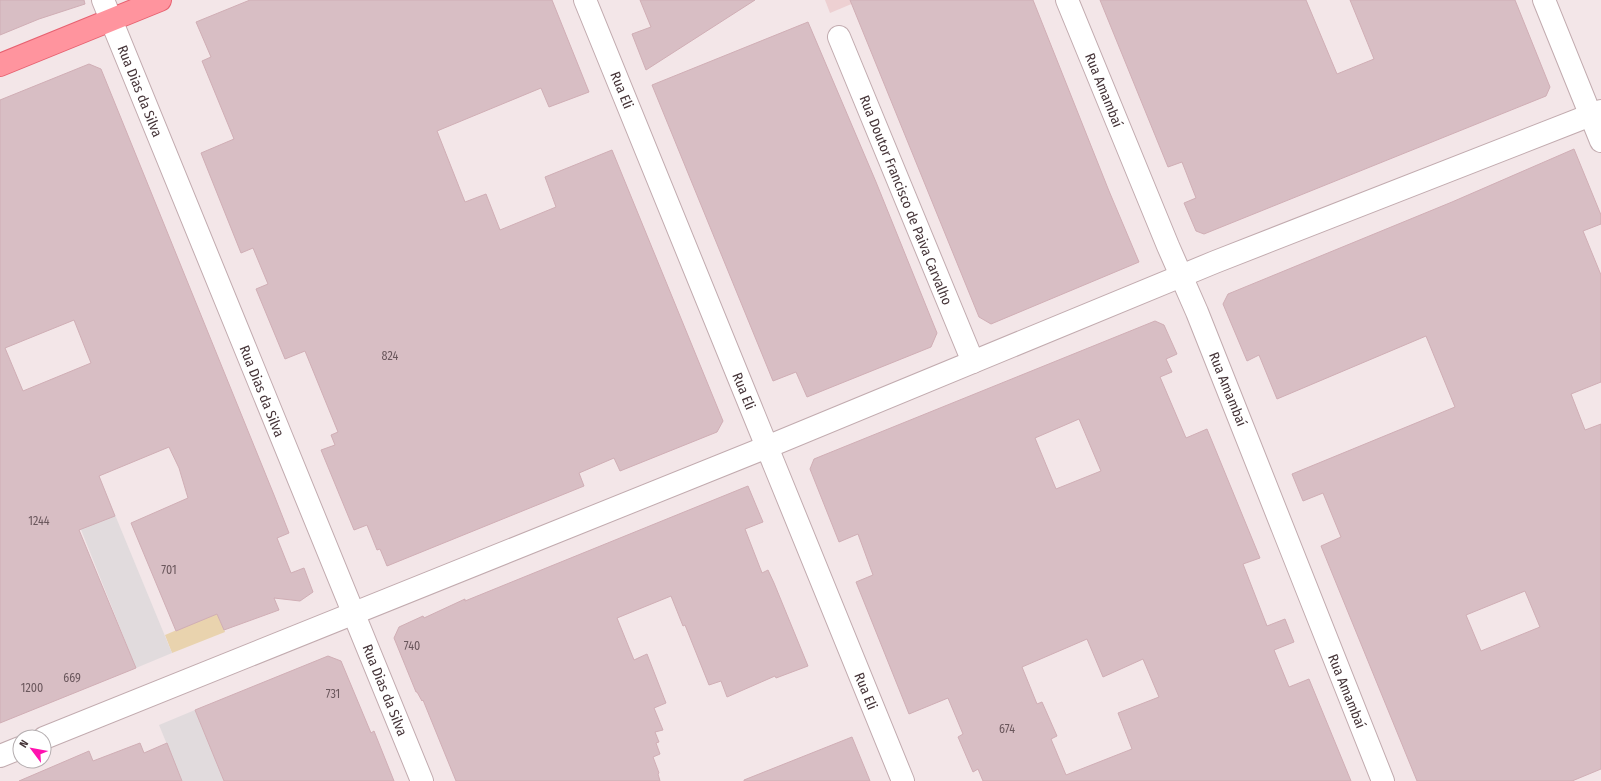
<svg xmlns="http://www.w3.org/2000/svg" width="1601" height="781" viewBox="0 0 1601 781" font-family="'Fira Sans Condensed',sans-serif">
	<rect width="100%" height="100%" fill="#f3e6e8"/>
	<polygon fill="#edd0d2" points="825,0 861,0 830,13"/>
	<polygon fill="#e9d3ae" points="217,613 225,632 172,653 165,635"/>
	<g fill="#e1dbdd">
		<polygon points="99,476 172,653 136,668 80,527"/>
		<polygon points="195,710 224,781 182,781 159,725"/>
	</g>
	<g fill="#d8bec4" stroke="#d0aeb5" fill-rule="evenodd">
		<polygon points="0,0 84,0 85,4 39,19 0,35"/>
		<polygon points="250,0 552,0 589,92 549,107 541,88 437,131 465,202 486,194 500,230 556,207 545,177 612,150 723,421 717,432 620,471 614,458 579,473 584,486 387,566 380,549 377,550 367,525 354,530 321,450 335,445 331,435 338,432 305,351 285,359 256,289 268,284 253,248 241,253 201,153 234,139 202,61 211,57 196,22"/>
		<polygon points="640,0 755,0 646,70 632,34 651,27"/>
		<polygon points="850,0 1033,0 1109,191 1139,262 991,324 979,317"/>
		<polygon points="1100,0 1306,0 1337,74 1374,59 1350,0 1515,0 1550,87 1546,96 1204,234 1196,231 1184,203 1196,198 1182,162 1168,167"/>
		<polygon points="808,22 876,182 937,333 931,347 807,397 796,372 773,381 652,85"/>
		<path d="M89,64l12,5 173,426 15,38 -12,5 14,35 13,-5 9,24 -13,9 -26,-3 5,12 -55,20 -7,-16 -41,17 -45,-108 57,-25 -9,-30 -10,-21 -70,29 16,40 -36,14 57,138 -136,55v-623zM74,320l17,43 -68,28 -18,-43z"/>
		<path d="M1574,149l27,66v9l-18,7 18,44v107l-30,12 14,36 16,-6v345l-29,12h-155l-96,-235 20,-9 -18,-44 -20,8 -11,-27 163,-67 -29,-71 -149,63 -18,-44 -12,6 -24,-57 5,-10 224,-92zM1525,591l15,36 -59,24 -15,-36z"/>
		<path d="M1155,321l9,4 13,29 -11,5 6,13 -12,5 26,61 21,-9 53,129 -17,6 24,62 18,-7 9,23 -20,8 15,37 20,-8 42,102h-368l-5,-12 -5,3 -15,-35 5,-3 -15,-36 -39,16 -53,-132 17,-7 -15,-41 -19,8 -29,-73 4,-10zM1079,419l22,52 -45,18 -21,-51zM1087,639l16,38 40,-18 16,38 -41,16 14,36 -66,26 -15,-36 6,-3 -15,-34 -5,2 -15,-37z"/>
		<polygon points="748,486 763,522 745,529 762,573 768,570 774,583 808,666 776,678 775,676 727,697 721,681 709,685 685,625 683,626 671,596 617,618 634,660 647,654 666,703 654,708 663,730 655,732 659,742 656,743 660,754 653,757 659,773 658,774 660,781 456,781 423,700 422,701 417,692 416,692 394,638 399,627 423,616 424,618 465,599 465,601"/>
		<polygon points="328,656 341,661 371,733 374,731 394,781 224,781 195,710"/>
		<polygon points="852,737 870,781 744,781 744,780"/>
		<polygon points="140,743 144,753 167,743 182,781 19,781 89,751 93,761"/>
	</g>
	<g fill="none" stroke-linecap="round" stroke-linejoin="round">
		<g stroke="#c2abaf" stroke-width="24">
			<g id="minor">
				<polyline points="103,0 422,781"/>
				<polyline points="585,0 903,781"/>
				<polyline points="1067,0 1168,246 1197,312 1383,781"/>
				<polyline points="1544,0 1601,141"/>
				<polyline points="839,37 973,362"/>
				<polyline points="44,738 767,447 1215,262 1601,111"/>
				<polyline points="0,756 20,748"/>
			</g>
		</g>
		<g stroke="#e76170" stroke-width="24">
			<polyline id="major" points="0,65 160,0"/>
		</g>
		<use href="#minor" stroke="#fff" stroke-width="22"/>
		<use href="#major" stroke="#ff949e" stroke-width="22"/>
	</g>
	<g text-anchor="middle" stroke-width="3" stroke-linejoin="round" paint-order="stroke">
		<g font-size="12" fill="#6a575c">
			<text x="390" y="360">824</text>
			<text x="39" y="525">1244</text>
			<text x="169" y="574">701</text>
			<text x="412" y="650">740</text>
			<text x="72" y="682">669</text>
			<text x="32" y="692">1200</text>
			<text x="333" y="698">731</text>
			<text x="1007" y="733">674</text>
		</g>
		<g font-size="14" fill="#463539" stroke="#fff">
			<text transform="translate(622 90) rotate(68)" y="5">Rua Eli</text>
			<text transform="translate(1104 90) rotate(68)" y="5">Rua Amambaí</text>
			<text transform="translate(140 91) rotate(68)" y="5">Rua Dias da Silva</text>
			<text transform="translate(906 200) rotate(68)" y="5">Rua Doutor Francisco de Paiva Carvalho</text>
			<text transform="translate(1228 389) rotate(68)" y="5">Rua Amambaí</text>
			<text transform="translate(262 391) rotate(68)" y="5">Rua Dias da Silva</text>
			<text transform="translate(744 391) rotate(68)" y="5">Rua Eli</text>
			<text transform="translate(385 690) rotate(68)" y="5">Rua Dias da Silva</text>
			<text transform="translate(866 691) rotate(68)" y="5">Rua Eli</text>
			<text transform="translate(1347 691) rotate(68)" y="5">Rua Amambaí</text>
		</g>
	</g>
	<g transform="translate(32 749) rotate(302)"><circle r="19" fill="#ffffff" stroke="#b5aeb0"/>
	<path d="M0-3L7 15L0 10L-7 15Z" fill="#ff12af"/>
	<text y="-6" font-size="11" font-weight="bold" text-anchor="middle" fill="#463539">N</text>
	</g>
</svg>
